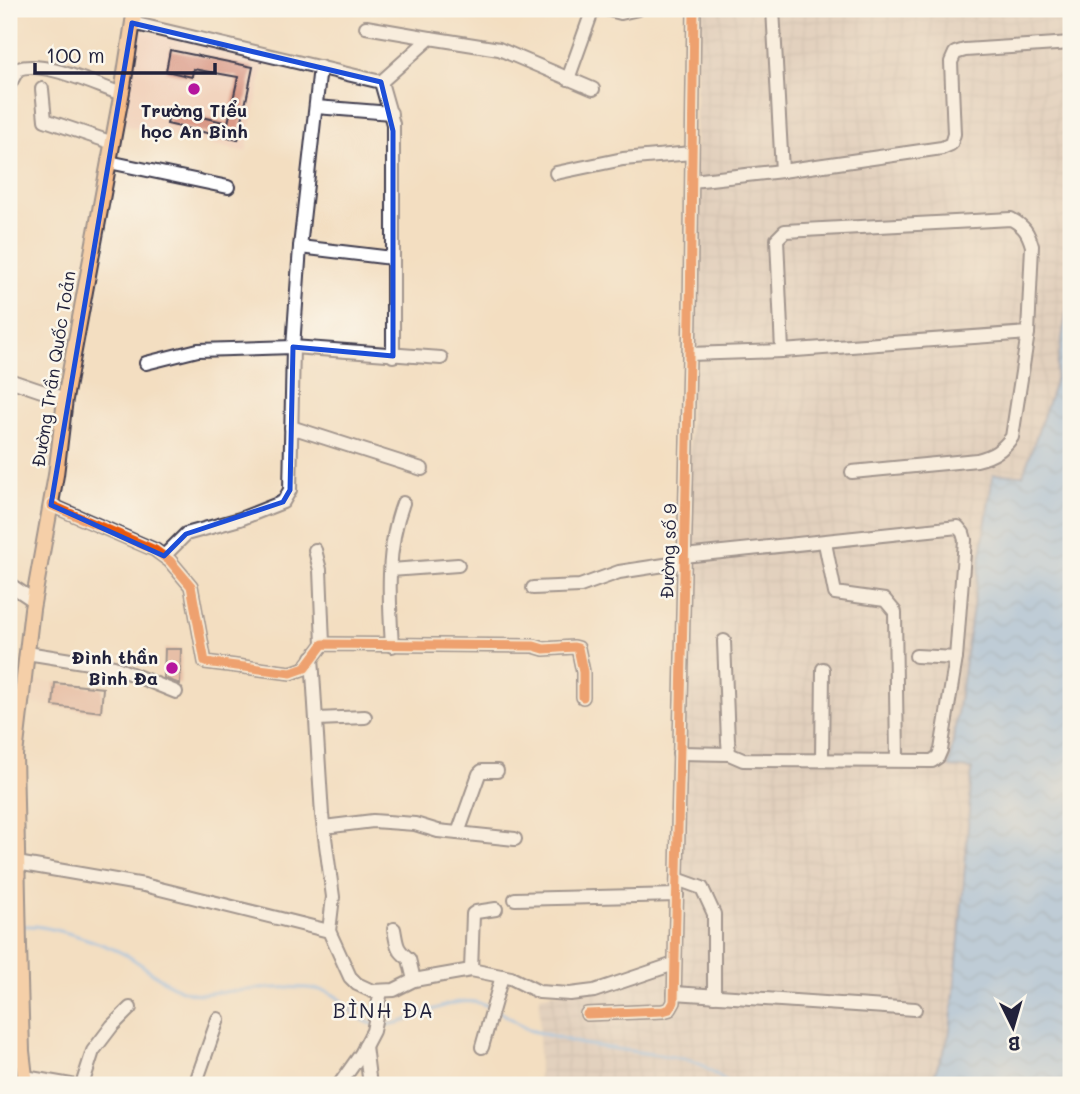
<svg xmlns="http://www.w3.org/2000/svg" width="1080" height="1094" viewBox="0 0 1080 1094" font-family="Mali,sans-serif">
	<defs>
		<pattern id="industrial-grid" width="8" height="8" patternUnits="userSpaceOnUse" patternTransform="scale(1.75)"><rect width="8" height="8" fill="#cfc0ba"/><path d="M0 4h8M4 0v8" fill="none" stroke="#b1a5a1"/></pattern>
		<pattern id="water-waves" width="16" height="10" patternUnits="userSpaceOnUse" patternTransform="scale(1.75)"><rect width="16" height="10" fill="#80b6ef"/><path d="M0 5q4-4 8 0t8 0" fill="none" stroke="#6894c3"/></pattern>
	</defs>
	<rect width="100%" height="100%" fill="#fbf7ec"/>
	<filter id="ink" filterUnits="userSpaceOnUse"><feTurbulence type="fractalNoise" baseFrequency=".0143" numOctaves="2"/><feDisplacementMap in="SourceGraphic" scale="14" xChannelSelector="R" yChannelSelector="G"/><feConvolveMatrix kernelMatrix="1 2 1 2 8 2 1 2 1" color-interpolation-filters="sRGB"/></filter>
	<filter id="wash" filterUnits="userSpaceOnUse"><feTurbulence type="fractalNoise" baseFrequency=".00686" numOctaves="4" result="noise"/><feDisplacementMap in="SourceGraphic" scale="28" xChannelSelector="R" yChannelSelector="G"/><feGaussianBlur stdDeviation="1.57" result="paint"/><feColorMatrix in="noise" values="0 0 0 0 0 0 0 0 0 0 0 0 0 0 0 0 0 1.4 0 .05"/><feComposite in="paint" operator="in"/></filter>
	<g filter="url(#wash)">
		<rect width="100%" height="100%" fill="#f3dec1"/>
		<g fill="#f2d4be">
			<polygon points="138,29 265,58 246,152 123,125"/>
			<polygon points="31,680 103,688 101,712 28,704"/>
		</g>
		<polygon fill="url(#industrial-grid)" points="698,9 1071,9 1071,286 1054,385 1023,475 993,475 949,767 972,768 963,902 949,1033 941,1060 934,1071 932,1085 539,1085 540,996 678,967"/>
		<path fill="url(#water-waves)" stroke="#516c95" stroke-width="2" d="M1071,286v799h-139c2,-19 15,-34 18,-55 10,-87 16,-174 22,-261l-23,-2 44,-293 30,1 31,-90z"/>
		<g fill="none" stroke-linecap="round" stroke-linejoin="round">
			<g stroke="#80b6ef" stroke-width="3.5">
				<path d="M21,926c25,-3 85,18 107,30 22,13 38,31 64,37 8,2 18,0 26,-1 29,-1 86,-10 112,1 19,8 26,33 53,32 36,-1 70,-37 107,-18"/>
				<polyline points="497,1010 529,1030 582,1044 686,1059 700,1064 732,1085"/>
			</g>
		</g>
		<g id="blocks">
			<g fill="#da9a87">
				<polygon points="170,50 253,67 238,140 167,124 170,110 228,123 238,77 193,69 192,77 166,71"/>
				<polygon points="165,649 181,649 180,684 164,678"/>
				<polygon points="55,683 103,688 101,712 53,706"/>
			</g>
		</g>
	</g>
	<g filter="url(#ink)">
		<use href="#blocks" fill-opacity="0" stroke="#413e4f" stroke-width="2"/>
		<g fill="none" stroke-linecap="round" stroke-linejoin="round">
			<g stroke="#413e4f" stroke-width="16">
				<g id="minor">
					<polyline points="606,9 621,13 638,9"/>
					<polyline points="773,9 782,171"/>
					<polyline points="132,23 381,82 393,124 393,356"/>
					<polyline points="366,27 430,38"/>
					<polyline points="568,79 593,9"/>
					<polyline points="381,82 430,38 499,49 593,89"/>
					<path d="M9,85l9,-16c26,-9 77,16 104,25"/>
					<polyline points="42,89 45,120 113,143"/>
					<polyline points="316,107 391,113"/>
					<polyline points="109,162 228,187"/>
					<polyline points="556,173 623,159 692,153"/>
					<polyline points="692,181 782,171 942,148 951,144 954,134 951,62 955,53 965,50 1071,43"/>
					<polyline points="300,247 392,258"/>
					<path d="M689,354l93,-3 246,-18 4,-87c-4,-14 -8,-20 -21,-27l-226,12 -8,8 5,112"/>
					<polyline points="146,363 198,350 293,347 441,358"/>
					<polyline points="9,380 65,399"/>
					<polyline points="291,427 422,469"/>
					<path d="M852,472l125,-12c17,-4 25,-10 35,-23l16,-104"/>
					<polyline points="51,505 155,550 170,561 191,586 205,662 291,673 305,668 323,644 534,646 544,649 574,647 578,648 583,672 583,697"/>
					<polyline points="825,543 835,593 885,600 895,612 897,760"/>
					<polyline points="315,550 320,570 323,644"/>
					<polyline points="164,556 186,534 240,519 283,502 290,490 293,347 300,247 320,67"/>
					<polyline points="684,556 958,527 963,533 965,540 956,658 941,750 938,757 932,761 743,760 729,754 728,741 724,641"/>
					<polyline points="391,570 458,565"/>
					<polyline points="9,584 33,600"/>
					<polyline points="533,588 580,586 619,572 684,562"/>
					<path d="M392,646c-3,-47 -6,-98 11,-143"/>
					<polyline points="27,653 114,667 176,692"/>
					<polyline points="916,656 956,658"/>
					<polyline points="312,657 322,815 333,897 329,931"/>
					<polyline points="317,719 365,717"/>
					<polyline points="679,753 729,754"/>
					<polyline points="822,760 823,669"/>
					<polyline points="324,827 373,821 415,824 438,831 515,839"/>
					<polyline points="458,833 479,774 482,771 497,771"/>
					<polyline points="17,863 144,885 329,931 350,977 357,984 372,991 394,990 414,980 471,970 511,978 539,992 570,994 594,991 674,964"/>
					<polyline points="677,879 702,888 714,914 714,996"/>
					<polyline points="515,899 677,895"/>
					<path d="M394,929c3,16 2,20 15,30l5,21"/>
					<polyline points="471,970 473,914 476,912 496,909"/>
					<polyline points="674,993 915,1009"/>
					<polyline points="587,1014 663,1011 670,1009 674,1002 690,314 694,9"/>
					<polyline points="365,1046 370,1085"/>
					<polyline points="482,1047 502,976"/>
					<polyline points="25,1077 71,1085"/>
					<polyline points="82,1085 93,1051 112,1026 130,1008"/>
					<polyline points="195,1085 218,1019"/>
					<polyline points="339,1085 361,1054 373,1031 381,991"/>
				</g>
			</g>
			<g stroke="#413e4f" stroke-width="18">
				<polyline id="major" points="26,1085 22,1051 19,946 15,755 32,609 56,475 65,399 123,86 135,9"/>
			</g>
			<use href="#minor" stroke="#fff" stroke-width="12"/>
			<use href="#major" stroke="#f8bd89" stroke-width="14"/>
			<g stroke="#fbf7ec" stroke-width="13">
				<g id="cycleway">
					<polyline points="51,505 155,550 170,561 191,586 205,662 291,673 305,668 323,644 534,646 544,649 574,647 578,648 583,672 583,697"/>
					<polyline points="587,1014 663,1011 670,1009 674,1002 690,314 694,9"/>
				</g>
			</g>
			<use href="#cycleway" stroke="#e8590c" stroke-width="9"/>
		</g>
	</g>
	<path d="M0 0H1080V1094H0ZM132,23l249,59 12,49v225l-100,-9 -3,143 -7,12 -97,32 -22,22 -113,-51z" fill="#f3dec1" fill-opacity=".55" fill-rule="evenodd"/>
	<path fill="none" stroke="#1d4ed8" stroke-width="5" stroke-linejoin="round" d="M132,23l249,59 12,49v225l-100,-9 -3,143 -7,12 -97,32 -22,22 -113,-51z"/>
	<g fill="#b5179e" stroke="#fbf7ec" stroke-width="2.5">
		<circle cx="194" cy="89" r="7"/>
		<circle cx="172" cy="668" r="7"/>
	</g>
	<g text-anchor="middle" stroke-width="5" stroke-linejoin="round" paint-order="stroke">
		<g font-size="18" font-weight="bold" fill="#22223b" stroke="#fbf7ec">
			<text x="194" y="117">Trường Tiểu<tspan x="194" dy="21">học An Bình</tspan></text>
			<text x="158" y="664" text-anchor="end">Đình thần<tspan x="158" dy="21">Bình Đa</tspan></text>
		</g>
		<g font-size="18" fill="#22223b" stroke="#fbf7ec">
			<text transform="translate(54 369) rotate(-81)" y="6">Đường Trần Quốc Toản</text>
			<text transform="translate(669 551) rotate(-88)" y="6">Đường số 9</text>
		</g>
		<g font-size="21" letter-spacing="2" fill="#22223b" stroke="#fbf7ec">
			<text x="384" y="1018">BÌNH ĐA</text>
		</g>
	</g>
	<rect width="1080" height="1094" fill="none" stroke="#fbf7ec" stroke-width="35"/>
	<g transform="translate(1013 1027) rotate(175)" stroke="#fbf7ec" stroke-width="5" paint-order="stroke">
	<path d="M0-5L12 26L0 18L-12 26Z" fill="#22223b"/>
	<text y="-10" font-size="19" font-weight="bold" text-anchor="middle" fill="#22223b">B</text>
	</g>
	<path d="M35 63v10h180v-10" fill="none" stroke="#22223b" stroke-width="3.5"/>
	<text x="46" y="63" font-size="21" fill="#22223b" stroke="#fbf7ec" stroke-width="5" paint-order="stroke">100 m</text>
</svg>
